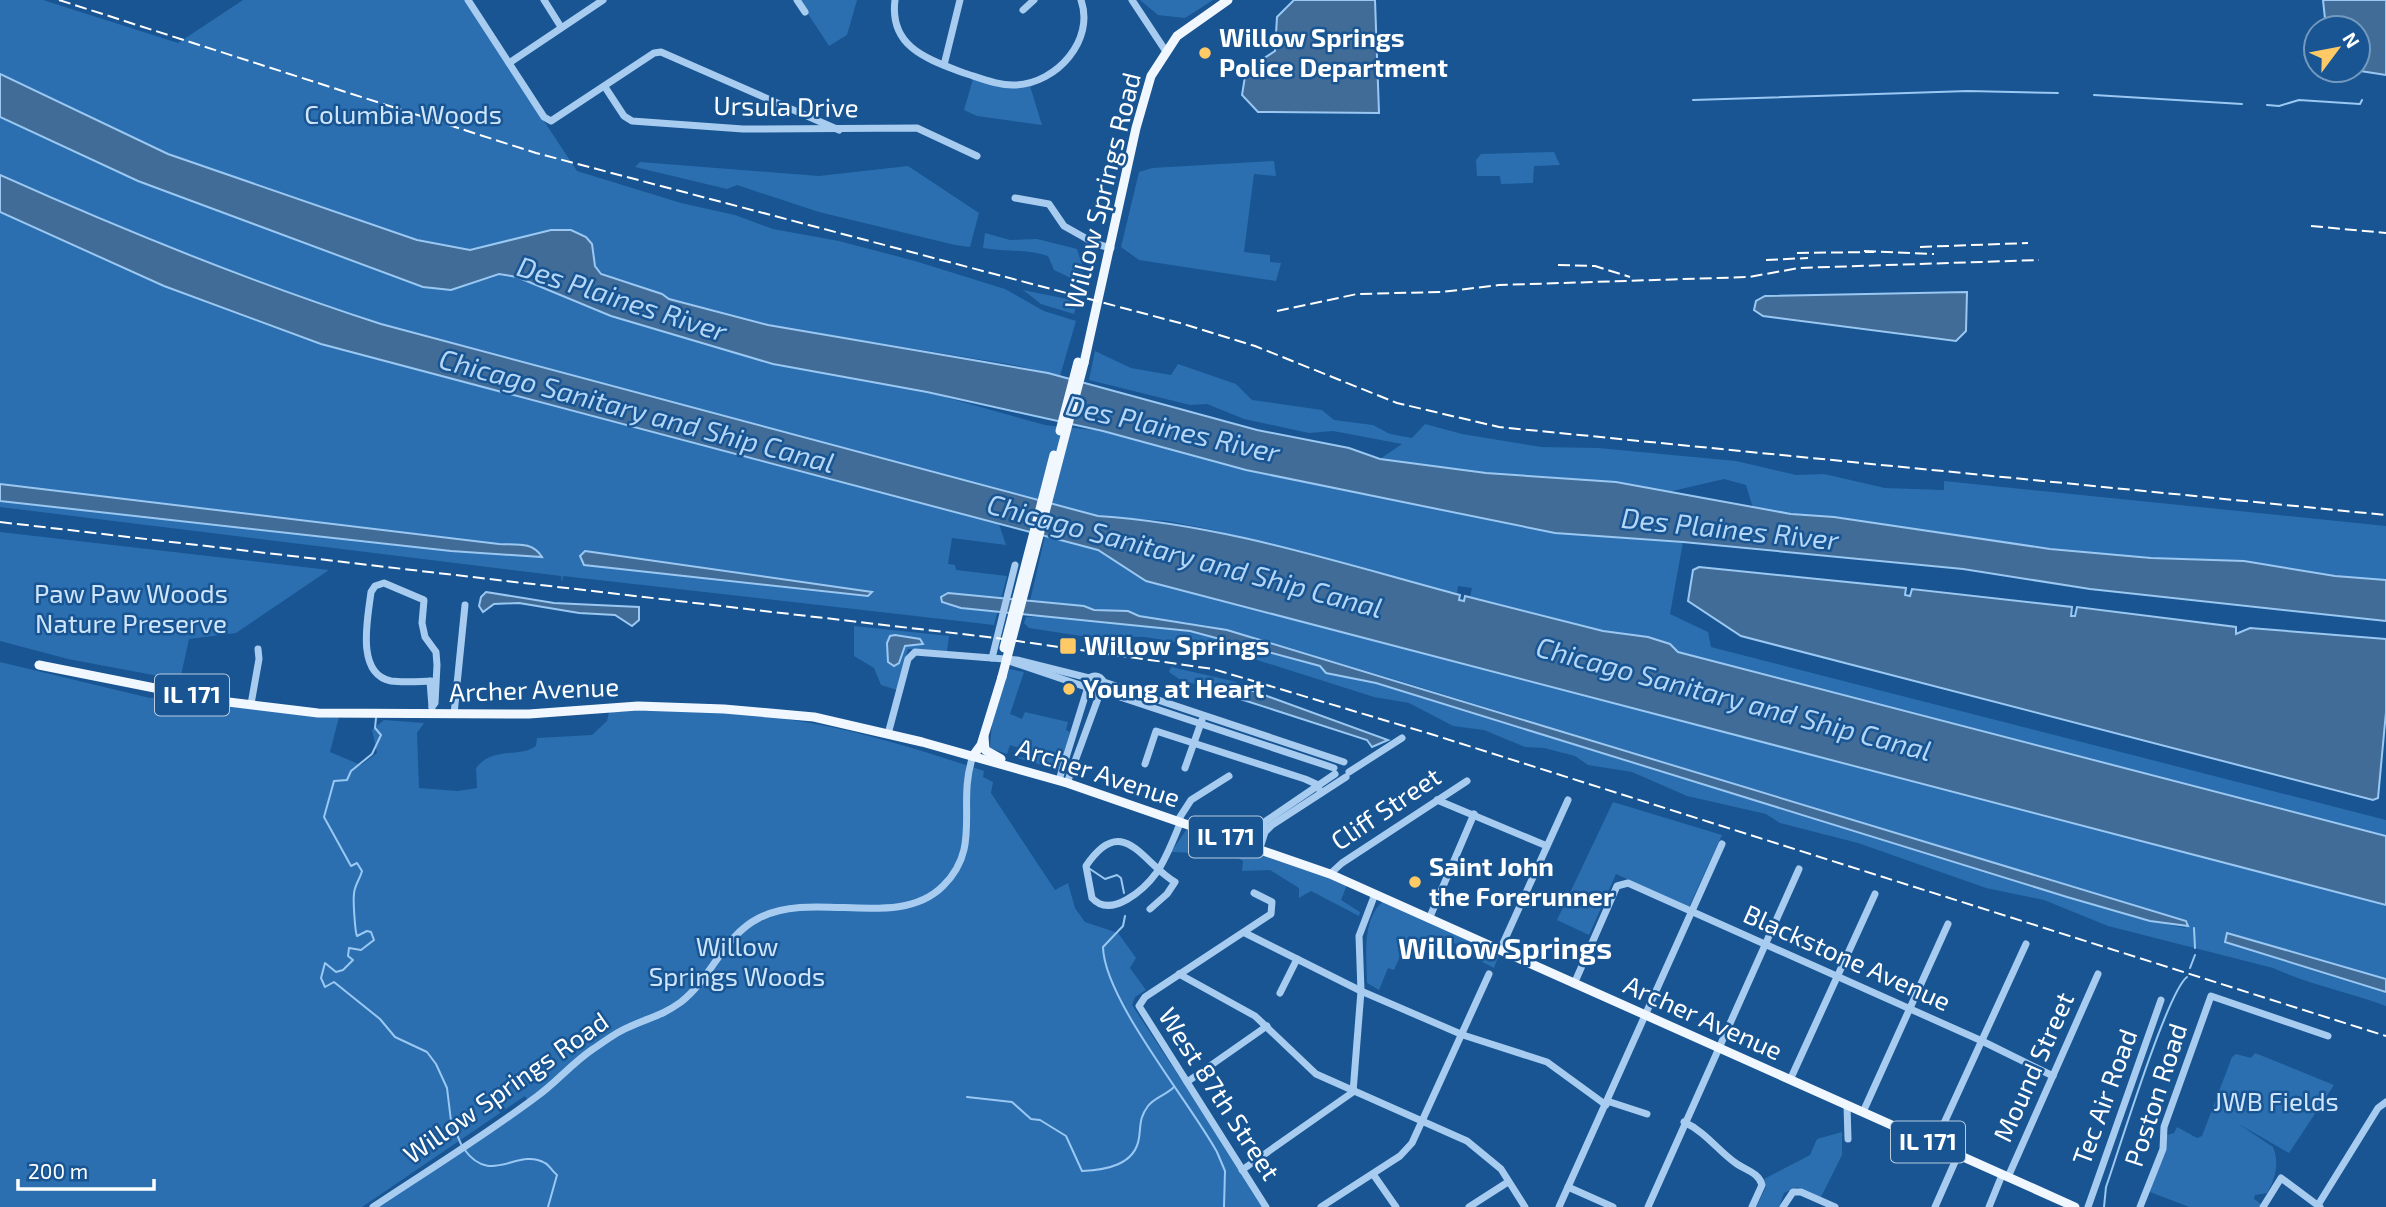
<svg xmlns="http://www.w3.org/2000/svg" width="2386" height="1207" viewBox="0 0 2386 1207" font-family="'Exo 2',sans-serif">
	<rect width="100%" height="100%" fill="#185592"/>
	<g fill="#2b6fb1">
		<polygon points="0,0 43,0 178,43 243,0 464,0 577,171 681,203 735,215 773,229 839,241 915,261 1005,289 1044,311 1076,321 1060,376 1014,365 768,325 669,299 662,294 601,274 551,230 470,250 417,240 168,154 0,76"/>
		<polygon points="799,0 857,0 847,35 829,46"/>
		<polygon points="1140,0 1213,0 1185,18 1158,15"/>
		<polygon points="973,79 1014,88 1030,86 1042,125 977,116 964,110"/>
		<path d="M0,117l138,64 285,106 28,3 52,-16 28,7 80,35 162,48 154,28 118,33 58,6 143,39 309,63 128,9 -13,72 38,18 3,15 675,173v16l-708,-184 -8,-8 -22,-7 -45,-6 -133,-34 2,-9 -14,-2 -1,8 -244,-64 -46,-9 -69,-5 -717,-192c-130,-42 -256,-93 -381,-149z"/>
		<polygon points="1554,152 1560,165 1534,166 1533,183 1501,184 1500,176 1477,176 1476,160 1481,154"/>
		<polygon points="1274,161 1276,176 1254,174 1244,252 1270,255 1270,262 1281,263 1276,281 1139,260 1121,247 1139,172 1152,168"/>
		<polygon points="640,162 819,176 908,166 979,213 970,247 955,245 819,212 737,185 727,189 635,167"/>
		<polygon points="0,212 164,286 321,344 999,524 1006,545 952,538 948,564 955,565 956,570 1007,576 994,625 563,576 562,583 561,576 0,507"/>
		<path d="M985,233l25,7 27,-1 40,10 7,22 -5,11 -25,-12 -6,-14c-21,-7 -42,-4 -65,-8z"/>
		<polygon points="1023,290 1077,301 1074,314 1041,304"/>
		<polygon points="1095,351 1131,368 1171,375 1178,364 1236,384 1252,400 1322,410 1334,420 1373,425 1390,434 1412,438 1425,424 1462,434 1541,447 1598,448 1736,461 1796,475 1824,474 1885,488 1944,490 1944,481 2386,526 2386,580 2335,576 2244,561 2151,558 2051,549 1753,508 1746,485 1724,479 1664,493 1617,482 1486,473 1380,459 1402,444 1333,431 1309,433 1244,419 1207,404 1190,405 1089,380"/>
		<polygon points="0,532 329,570 236,633 189,639 180,680 68,659 0,641"/>
		<path d="M1045,536l53,14 48,31 1240,324v74l-83,-25 -78,-12 161,50v14c-38,-14 -76,-21 -113,-38l-165,-42 -64,-26 -58,-12 -128,-45 -78,-20 -14,-9 -79,-18 -55,-24 -44,-7 -13,-9 -31,-8 -19,-1 -41,-17 -31,-4 -44,-23 -35,-6 -142,-45 -87,-15 -64,-1 -52,-8 -5,-5 2,-6 15,-1 149,15 130,35 6,7 50,10 774,238 35,7 3,-6 -791,-242 -187,-54 -71,-10 -11,-5 -34,-1 -10,-4 -54,-5z"/>
		<polygon points="854,626 949,636 947,651 908,649 897,690 881,685 874,668 854,656"/>
		<path d="M0,662l150,36 23,-3 166,22 -9,35 31,13 16,-12 -5,-23 12,-10 40,3 -7,10 2,55 39,3 19,-3 -1,-20c18,-23 42,-9 60,-22l1,-8 55,-3 15,-14 2,-9c68,-3 140,-1 207,12 57,11 114,29 168,47l-1,6 10,5 -2,11 64,97 13,-7 7,25 10,14 33,11 18,25 -6,10 16,22 -11,7 -3,8 133,202h-894l157,-106 -3,-5 -163,111h-362z"/>
		<polygon points="1171,667 1237,682 1237,688 1231,696 1179,679 1169,672"/>
		<polygon points="1009,669 1024,672 1010,714 1022,719 1025,712 1068,722 1066,730 1070,732 1059,770 1011,756 1027,758 1025,750 1010,745 1007,754 990,748 992,722"/>
		<polygon points="1613,802 1722,835 1689,907 1616,874 1589,935 1557,920"/>
		<path d="M1189,826l84,29 74,30 -6,15 19,12 -1,4 -48,-25 -12,7v-10l-29,-18 -28,1 1,-10 -15,-9c-19,8 -37,-1 -57,0z"/>
		<path d="M1383,901l117,51 -6,16 -21,-11 1,-4 -20,-10 -7,11 -38,-18 -15,34 -6,-2 -9,22 -12,-7c0,-27 -6,-62 16,-82z"/>
		<path d="M2255,1053l79,32 -45,68 -52,-30 36,24c7,17 2,32 -6,46l-12,2 -1,4 7,5 -1,3h-71l-39,-15 17,-57 7,-2 3,-6 20,11 5,-2 30,-79 4,-3 15,4z"/>
		<polygon points="1842,1132 1842,1155 1821,1197 1797,1187 1784,1193 1779,1207 1756,1207 1766,1187 1764,1179 1810,1155 1817,1139"/>
	</g>
	<g fill="#416c98" stroke="#9ac8f2" stroke-width="2">
		<polygon points="1294,0 1375,0 1379,113 1258,112 1242,95 1246,70 1275,51 1277,17"/>
		<polygon points="2323,0 2386,0 2386,75 2354,70 2358,70 2358,28 2326,28"/>
		<polygon points="0,74 168,154 417,240 470,250 551,230 571,230 586,237 592,244 595,266 601,274 662,294 669,299 768,325 1048,373 1257,430 1349,448 1380,459 1486,473 1616,482 1791,514 1834,517 2050,549 2151,558 2244,561 2335,576 2386,580 2386,621 2090,589 1963,569 1683,542 1555,533 1246,470 1103,431 927,392 773,364 611,316 517,277 499,274 451,290 423,287 138,181 0,117"/>
		<path d="M0,175c125,56 251,107 381,149l717,192c124,8 242,47 362,79l-1,5 5,1 1,-5 138,35 45,6 22,7 8,8 708,184v69l-1240,-324 -48,-31 -777,-206 -157,-58 -164,-74z"/>
		<polygon points="1967,292 1966,331 1956,341 1763,316 1754,310 1756,301 1765,296"/>
		<path d="M0,484l499,60c17,1 33,-3 43,13l-91,-6 -451,-50z"/>
		<polygon points="585,551 872,592 868,596 584,565 580,556"/>
		<polygon points="1699,567 1906,588 1905,595 1910,596 1912,589 2072,607 2071,616 2075,616 2077,607 2236,627 2236,634 2250,628 2386,639 2386,712 2378,798 2373,800 1741,636 1688,601 1693,570"/>
		<polygon points="486,592 554,603 639,607 639,620 632,626 615,615 579,613 519,603 494,604 483,612 479,606 481,597"/>
		<polygon points="948,593 1084,606 1094,610 1128,611 1139,616 1227,630 2186,921 2188,926 2150,921 2067,897 1376,683 1326,673 1320,666 1190,631 961,608 942,602 941,597"/>
		<polygon points="895,635 920,639 923,644 905,646 899,663 894,666 888,662 887,643 890,636"/>
		<polygon points="1242,687 1388,740 1372,747 1367,740 1231,696"/>
		<polygon points="2227,933 2386,979 2386,992 2225,942"/>
	</g>
	<g fill="none" stroke-linecap="round" stroke-linejoin="round">
		<g stroke="#9ac8f2" stroke-width="2">
			<polyline points="2094,95 2242,104"/>
			<polyline points="1693,100 1968,91 2058,93"/>
			<polyline points="2267,105 2279,106 2299,100 2360,104 2362,100"/>
			<path d="M376,718l-1,10 6,7 -9,19 -21,17 -4,9 -13,1 -10,36 27,49 6,-3 5,8c-2,8 -8,15 -8,23 -1,6 1,38 3,42l10,-5 4,1 3,8 -13,10 -12,-2 -1,8 5,4 -10,10 -7,2 -11,-9 -4,15 4,9 9,-5 46,37 15,18 32,15 9,12 11,24 4,33 10,23"/>
			<polyline points="1090,869 1105,879 1117,875 1121,878 1124,893"/>
			<path d="M1125,916l-2,10 -20,21c1,52 86,154 114,205l8,19 -1,36"/>
			<polyline points="2194,928 2195,948"/>
			<polyline points="2190,968 2195,955"/>
			<path d="M967,1097l45,5 19,17 9,1 26,16 16,35c24,-1 53,-6 57,-33 2,-13 0,-20 9,-32 6,-8 18,-11 26,-19"/>
			<path d="M464,1149c27,38 53,-2 81,14 4,2 8,9 12,12l-9,32"/>
			<path d="M2104,1207l2,-20c12,-34 61,-195 81,-210"/>
		</g>
		<g stroke="#a7ccf0" stroke-width="7">
			<polyline points="468,0 544,117 551,121 654,53 661,52 839,130"/>
			<polyline points="544,0 561,27"/>
			<polyline points="797,0 805,12"/>
			<path d="M895,0c-6,47 32,59 69,73 16,5 35,13 52,12 41,-2 79,-45 65,-85"/>
			<polyline points="1132,0 1165,50"/>
			<polyline points="1023,10 1034,0"/>
			<polyline points="509,63 603,0"/>
			<polyline points="944,65 960,0"/>
			<polyline points="605,87 624,116 632,121 743,129 917,128 977,156"/>
			<polyline points="1015,198 1049,204 1064,226 1096,244 1111,248"/>
			<polyline points="992,658 1015,565"/>
			<polyline points="1009,661 1086,687"/>
			<circle cx="1095" cy="685" r="9"/>
			<polyline points="430,681 432,707"/>
			<polyline points="1104,682 1344,762"/>
			<polyline points="1102,691 1334,768"/>
			<polyline points="251,704 259,659 258,649"/>
			<path d="M432,707l3,-4 2,-38 -1,-13 -11,-15 -3,-14 2,-23 -40,-17 -9,3 -4,6c-3,25 -16,82 20,89 14,2 31,0 45,0"/>
			<polyline points="454,714 465,605"/>
			<polyline points="888,734 908,659 915,652 1017,660 1089,678"/>
			<polyline points="1145,764 1156,731 1305,779 1316,784 1321,792"/>
			<polyline points="1185,768 1202,720"/>
			<polyline points="1349,772 1402,738"/>
			<polyline points="1059,780 1087,690"/>
			<polyline points="1067,783 1100,693"/>
			<polyline points="1437,800 1547,846"/>
			<polyline points="1178,820 1191,800 1229,776"/>
			<polyline points="1250,845 1266,821 1335,774"/>
			<polyline points="1260,848 1265,832 1272,825 1346,777"/>
			<polyline points="1330,874 1342,863 1467,781"/>
			<polyline points="1254,893 1272,902 1271,914 1145,997 1139,1006 1266,1207"/>
			<path d="M1150,909l17,-15 8,-12c-33,-19 -52,-71 -89,-16l6,32c19,21 52,-8 65,-26 10,-15 17,-34 24,-51"/>
			<polyline points="1429,919 1474,814"/>
			<polyline points="1245,933 1361,991 1463,1035 1547,1062 1606,1105"/>
			<polyline points="1500,950 1568,800"/>
			<polyline points="1179,974 1255,1016 1316,1074 1467,1141 1501,1169 1525,1207"/>
			<polyline points="1574,984 1617,886 1628,883 1982,1041 2053,1076"/>
			<polyline points="1280,993 1297,959"/>
			<polyline points="1790,1080 1875,894"/>
			<polyline points="1187,1082 1267,1026"/>
			<polyline points="1607,1101 1647,1114"/>
			<polyline points="1847,1105 1848,1139"/>
			<polyline points="1863,1112 1948,924"/>
			<path d="M1684,1122c22,10 34,29 53,42 9,6 22,9 25,21l-10,22"/>
			<polyline points="1934,1145 2026,944"/>
			<polyline points="1242,1170 1353,1092 1361,991 1359,936 1375,894"/>
			<polyline points="1373,1174 1396,1207"/>
			<polyline points="2008,1177 2098,974"/>
			<polyline points="1568,1187 1613,1207"/>
			<polyline points="2318,1205 2378,1108 2386,1102"/>
			<path d="M373,1207c54,-36 111,-71 163,-110 20,-14 36,-34 57,-48 11,-7 23,-17 36,-22 21,-10 31,-10 52,-25 31,-24 42,-66 78,-84 55,-29 139,13 184,-32 40,-39 13,-81 30,-130"/>
			<polyline points="1321,1207 1400,1156 1412,1143 1489,974"/>
			<polyline points="1469,1207 1508,1182"/>
			<polyline points="1559,1207 1722,844"/>
			<polyline points="1648,1207 1799,869"/>
			<polyline points="1783,1207 1793,1192 1801,1192 1835,1207"/>
			<polyline points="1935,1207 1958,1155"/>
			<polyline points="1989,1207 2002,1175"/>
			<polyline points="2088,1207 2161,1000"/>
			<polyline points="2140,1207 2163,1149 2164,1127 2211,996 2328,1036"/>
			<polyline points="2263,1207 2281,1178 2320,1207"/>
		</g>
		<g stroke="#f0f7ff" stroke-width="9">
			<polyline points="1084,363 1136,128 1151,76 1177,36 1228,0"/>
			<polyline points="39,665 220,701 318,713 529,714 638,706 724,709 814,717 922,742 1067,783 1330,874 2075,1207"/>
			<polyline points="984,737 985,750 1001,759"/>
			<polyline points="973,756 981,745 1002,677"/>
		</g>
		<g stroke="#fff" stroke-width="2" stroke-dasharray="12 5" stroke-linecap="butt">
			<polyline points="59,0 536,153 1180,323 1255,346 1397,403 1499,427 2386,515"/>
			<polyline points="2311,226 2386,233"/>
			<polyline points="1920,247 2028,243"/>
			<polyline points="1864,251 1934,254"/>
			<polyline points="1797,253 1874,252"/>
			<polyline points="1766,260 1808,258"/>
			<polyline points="1558,265 1595,266 1630,277"/>
			<polyline points="1277,311 1357,294 1442,292 1499,285 1749,277 1799,268 2039,260"/>
			<polyline points="0,522 996,638 1213,669 1434,735 2386,1036"/>
		</g>
		<g stroke="#f0f7ff" stroke-width="9">
			<polyline points="1060,431 1078,362"/>
			<polyline points="1004,648 1054,455"/>
			<polyline points="1002,677 1084,363"/>
		</g>
	</g>
	<g fill="#ffca66" stroke="#185592" stroke-width="2.5">
		<circle cx="1205" cy="53" r="7"/>
		<rect x="1059" y="637" width="18" height="18" rx="3.5"/>
		<circle cx="1069" cy="689" r="7"/>
		<circle cx="1415" cy="882" r="7"/>
	</g>
	<g text-anchor="middle" stroke-width="5" stroke-linejoin="round" paint-order="stroke">
		<g fill="#185592" stroke="#baccde" stroke-width="2">
			<rect x="155" y="674.5" width="74" height="41" rx="5"/>
			<rect x="1189" y="816.5" width="74" height="41" rx="5"/>
			<rect x="1891" y="1121.5" width="74" height="41" rx="5"/>
		</g>
		<g font-size="24" font-weight="bold" fill="#fff">
			<text x="192" y="703">IL 171</text>
			<text x="1226" y="845">IL 171</text>
			<text x="1928" y="1150">IL 171</text>
		</g>
		<g font-size="26" font-weight="bold" fill="#fff" stroke="#185592" text-anchor="start">
			<text x="1219" y="47">Willow Springs<tspan x="1219" dy="30">Police Department</tspan></text>
			<text x="1084" y="655">Willow Springs</text>
			<text x="1083" y="698">Young at Heart</text>
			<text x="1429" y="876">Saint John<tspan x="1429" dy="30">the Forerunner</tspan></text>
		</g>
		<g font-size="26" fill="#fff" stroke="#185592">
			<text transform="translate(786 107) rotate(1)" y="9">Ursula Drive</text>
			<text transform="translate(1103 191) rotate(-76)" y="9">Willow Springs Road</text>
			<text transform="translate(534 690) rotate(-2)" y="9">Archer Avenue</text>
			<text transform="translate(1098 773) rotate(18)" y="9">Archer Avenue</text>
			<text transform="translate(1386 809) rotate(-34)" y="9">Cliff Street</text>
			<text transform="translate(1847 958) rotate(24)" y="9">Blackstone Avenue</text>
			<text transform="translate(1703 1018) rotate(24)" y="9">Archer Avenue</text>
			<text transform="translate(2034 1067) rotate(-66)" y="9">Mound Street</text>
			<text transform="translate(506 1088) rotate(-35)" y="9">Willow Springs Road</text>
			<text transform="translate(1219 1094) rotate(57)" y="9">West 87th Street</text>
			<text transform="translate(2156 1095) rotate(-72)" y="9">Poston Road</text>
			<text transform="translate(2105 1097) rotate(-70)" y="9">Tec Air Road</text>
		</g>
		<g font-size="26" fill="#cee5fb" stroke="#185592">
			<text x="403" y="124">Columbia Woods</text>
			<text x="131" y="603">Paw Paw Woods<tspan x="131" dy="30">Nature Preserve</tspan></text>
			<text x="737" y="956">Willow<tspan x="737" dy="30">Springs Woods</tspan></text>
			<text x="2276" y="1111">JWB Fields</text>
		</g>
		<g font-size="28" font-style="italic" fill="#b4d6f7" stroke="#185592">
			<text transform="translate(622 299) rotate(18)" y="10">Des Plaines River</text>
			<text transform="translate(637 411) rotate(15)" y="10">Chicago Sanitary and Ship Canal</text>
			<text transform="translate(1173 429) rotate(13)" y="10">Des Plaines River</text>
			<text transform="translate(1730 529) rotate(6)" y="10">Des Plaines River</text>
			<text transform="translate(1185 556) rotate(15)" y="10">Chicago Sanitary and Ship Canal</text>
			<text transform="translate(1734 699) rotate(15)" y="10">Chicago Sanitary and Ship Canal</text>
		</g>
		<g font-size="30" font-weight="bold" fill="#fff" stroke="#185592">
			<text x="1505" y="959">Willow Springs</text>
		</g>
	</g>
	<g transform="translate(2337 49) rotate(58)"><circle r="33" fill="#185592" stroke="#7499be" stroke-width="2"/>
	<path d="M0-5L12 26L0 18L-12 26Z" fill="#ffca66"/>
	<text y="-10" font-size="19" font-weight="bold" text-anchor="middle" fill="#ffffff">N</text>
	</g>
	<path d="M18 1179v10h136v-10" fill="none" stroke="#ffffff" stroke-width="3.5"/>
	<text x="28" y="1179" font-size="21" fill="#ffffff" stroke="#185592" stroke-width="5" paint-order="stroke">200 m</text>
</svg>
